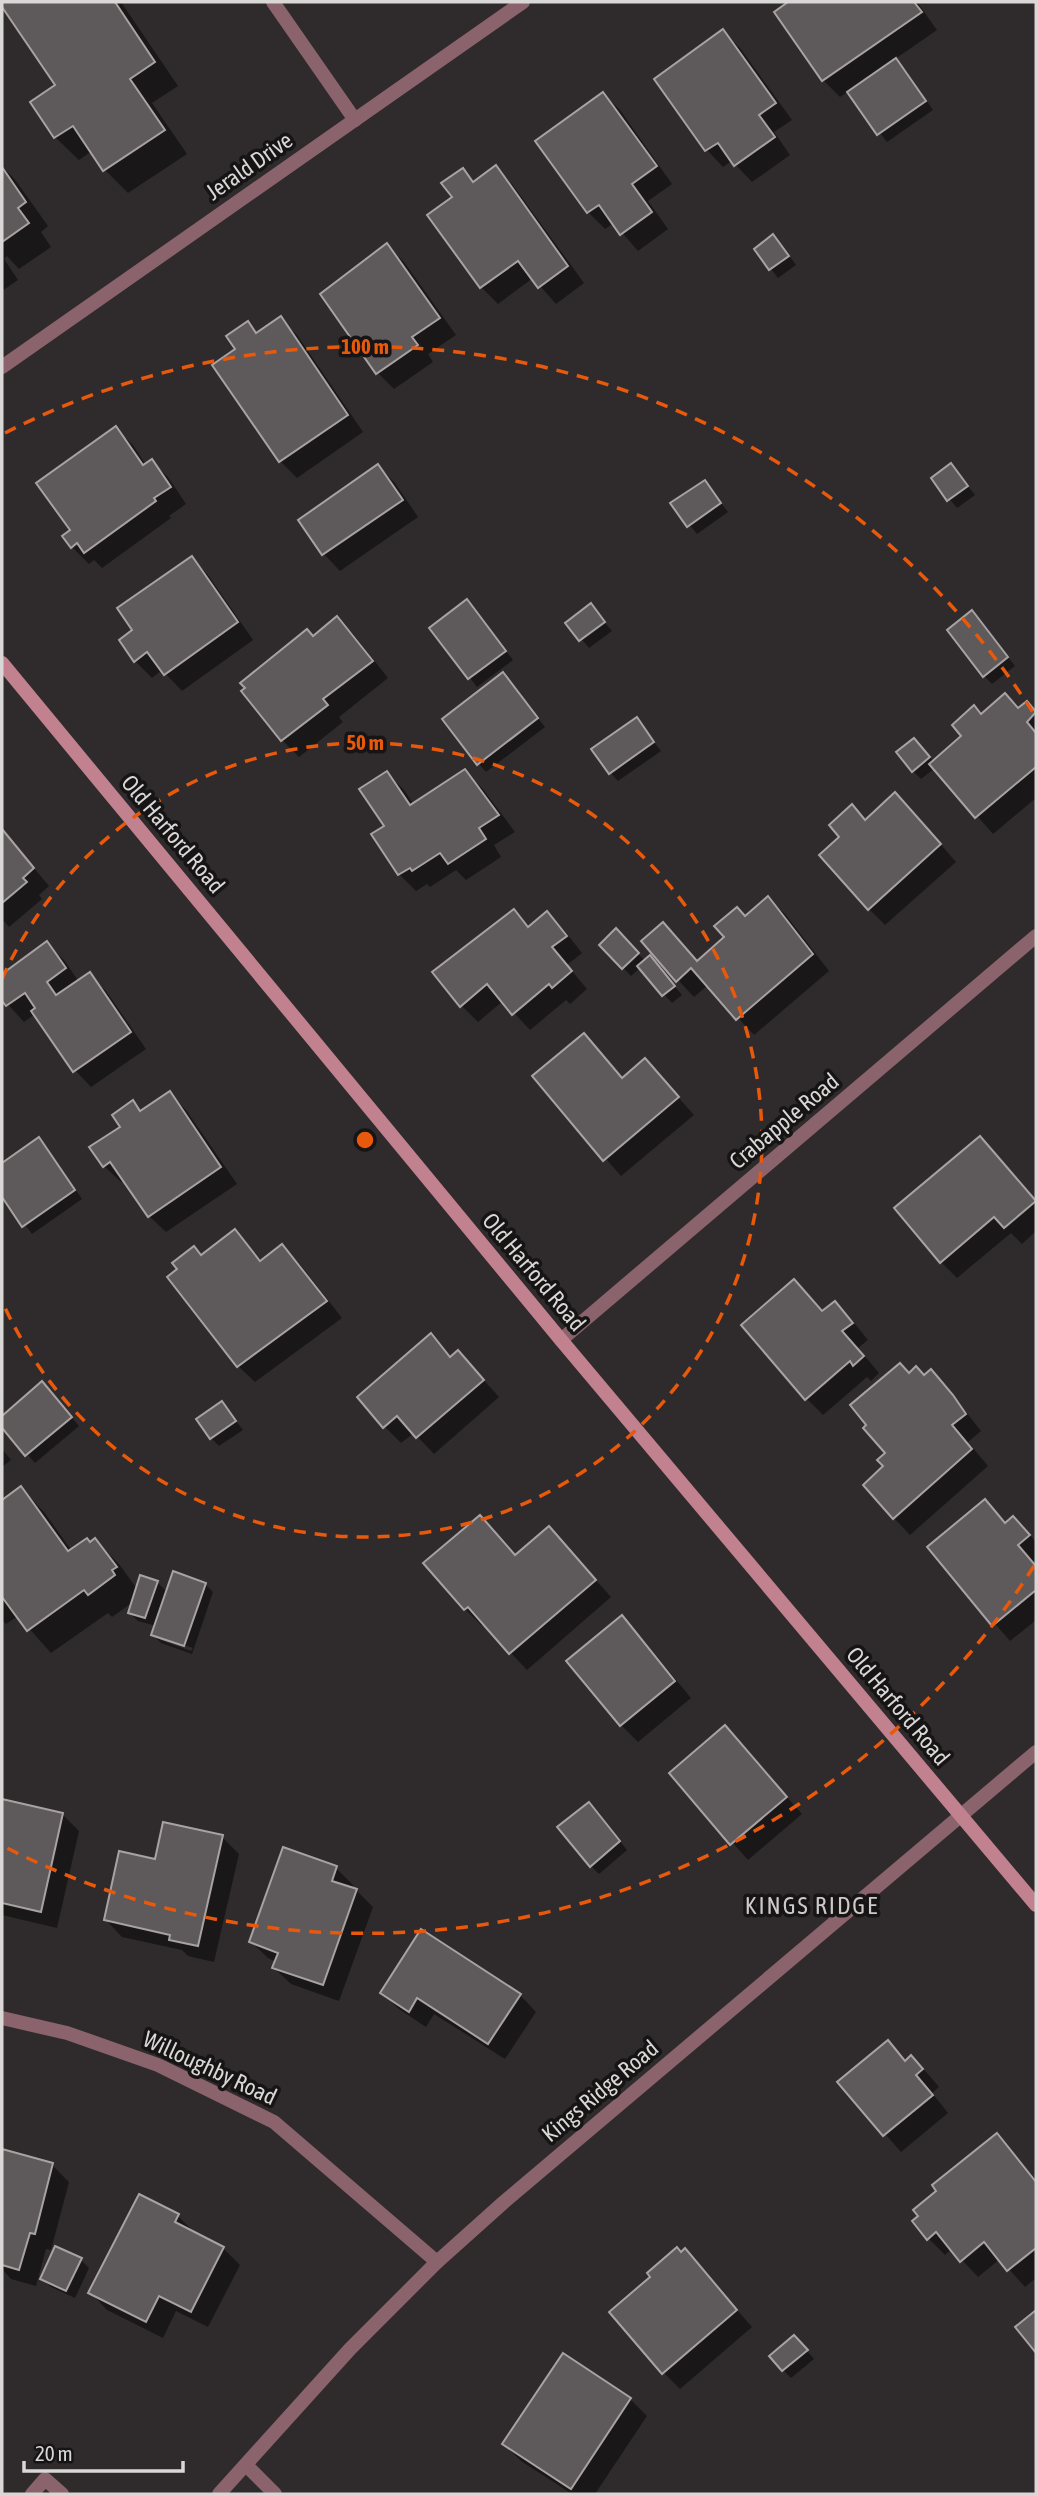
<svg xmlns="http://www.w3.org/2000/svg" width="1038" height="2496" viewBox="0 0 1038 2496" font-family="'Asap Condensed',sans-serif">
	<rect width="100%" height="100%" fill="#2f2b2c"/>
	<g fill="#0007" fill-rule="evenodd">
		<polygon points="2,2 121,2 178,86 152,103 187,154 128,193 105,170 92,151 79,160 55,137 57,86"/>
		<polygon points="791,2 917,2 937,30 895,59 905,69 933,110 887,142 849,91 840,97 823,80 776,12"/>
		<polygon points="723,31 740,48 792,120 774,132 790,155 752,182 732,161 723,167 707,150 656,79"/>
		<polygon points="603,94 620,110 672,184 648,201 668,229 638,251 614,223 605,229 588,212 537,141"/>
		<polygon points="2,166 16,181 48,226 41,232 51,247 19,269 7,256 4,259 18,280 2,291"/>
		<polygon points="496,168 512,184 584,283 556,304 533,278 498,304 481,287 454,197 463,170 476,183"/>
		<polygon points="387,245 404,262 456,335 428,354 433,362 394,389 378,373"/>
		<polygon points="781,245 796,265 778,278 756,249"/>
		<polygon points="280,319 297,335 363,432 297,478 280,461 238,349 248,323 258,334"/>
		<polygon points="116,429 133,445 146,465 151,461 168,477 186,504 169,516 171,518 102,568 94,560 89,564 72,547 73,530"/>
		<polygon points="951,465 975,495 957,508 933,479"/>
		<polygon points="378,466 395,483 418,517 340,571 324,554 300,521"/>
		<polygon points="705,482 728,512 697,534 673,504"/>
		<polygon points="191,558 208,575 253,640 182,691 162,670 152,678 135,661 121,641 135,631"/>
		<polygon points="467,602 513,660 477,687 432,628"/>
		<polygon points="591,606 612,631 589,648 568,623"/>
		<polygon points="972,612 1015,666 992,684 984,676"/>
		<polygon points="337,618 354,635 388,678 339,717 343,722 299,757 282,740 243,691"/>
		<polygon points="503,675 545,727 486,772 478,763"/>
		<polygon points="1027,703 1036,713 1036,798 993,834 935,768 921,779 913,771 922,748 934,762 964,737 982,716 1019,710"/>
		<polygon points="637,720 661,751 618,781 610,772"/>
		<polygon points="465,772 482,788 515,832 494,845 501,857 466,880 456,870 430,887 427,884 416,891 399,874 373,835 386,827 387,773 404,790 414,805"/>
		<polygon points="852,807 866,821 912,811 956,862 885,925 869,909 841,837"/>
		<polygon points="2,830 49,886 39,895 42,899 9,927 4,921 2,923"/>
		<polygon points="768,898 785,914 829,971 754,1035 708,985 694,997 678,980 663,924 698,962"/>
		<polygon points="514,912 530,928 547,914 564,930 582,953 567,965 587,989 570,1004 566,1000 530,1030 503,1001 478,1022 461,1005"/>
		<polygon points="624,939 645,961 658,966 682,995 672,1003 640,968 631,976 602,945"/>
		<polygon points="47,944 64,960 79,982 89,975 106,991 146,1049 91,1087 75,1070 35,1014 24,1022 2,998 2,976"/>
		<polygon points="584,1035 624,1079 645,1060 694,1115 621,1176 534,1076"/>
		<polygon points="169,1093 186,1110 237,1184 166,1232 149,1216 125,1180 121,1182 104,1166 133,1103 142,1112"/>
		<polygon points="980,1138 1036,1202 1036,1231 1022,1244 1011,1233 957,1278 941,1262"/>
		<polygon points="39,1140 47,1148 82,1199 32,1234 2,1194 2,1166"/>
		<polygon points="235,1231 262,1261 282,1246 299,1263 342,1318 255,1382 238,1366 202,1256"/>
		<polygon points="794,1281 823,1312 834,1303 851,1319 868,1340 858,1348 879,1373 871,1381 867,1377 823,1415 806,1398"/>
		<polygon points="431,1336 452,1358 458,1352 499,1397 434,1454 414,1433 401,1443 385,1427"/>
		<polygon points="931,1371 947,1388 981,1431 968,1442 988,1466 910,1535 894,1518 886,1467 887,1453 925,1377"/>
		<polygon points="42,1383 79,1426 35,1463 2,1426 2,1418"/>
		<polygon points="222,1403 243,1430 219,1446 211,1438"/>
		<polygon points="2,1449 11,1460 2,1467"/>
		<path d="M21,1488l23,24 28,39 23,-11 24,24 18,25 20,-7 10,10 38,-8 8,8 -21,62 -31,-11 -8,-8 3,-9 -18,-5 -8,-8 3,-11 -21,15 -4,-4 -57,40 -33,-37 -12,8 -4,-4v-118zM160,1637l33,11 -2,3 -31,-11z"/>
		<polygon points="985,1501 1007,1523 1030,1535 1036,1542 1036,1560 1033,1562 1036,1566 1036,1620 1010,1641 929,1547"/>
		<polygon points="480,1517 516,1556 549,1528 611,1597 527,1670 484,1624 482,1626 465,1609 426,1563"/>
		<polygon points="622,1618 638,1634 691,1698 638,1742 621,1725 569,1661"/>
		<polygon points="725,1727 802,1814 748,1860 671,1773"/>
		<polygon points="2,1801 62,1814 79,1831 57,1928 2,1915"/>
		<polygon points="597,1812 627,1850 599,1874 591,1866"/>
		<polygon points="222,1837 239,1854 214,1962 188,1956 182,1950 122,1937 106,1920 156,1861"/>
		<polygon points="284,1849 336,1868 353,1885 352,1889 357,1891 373,1907 339,2001 291,1984 274,1968 276,1962 268,1958 251,1942"/>
		<polygon points="382,1993 520,1995 536,2012 505,2059 434,2014 426,2027 399,2009"/>
		<polygon points="887,2043 906,2062 911,2057 928,2074 939,2087 932,2093 948,2113 901,2152 840,2082"/>
		<polygon points="996,2135 1036,2181 1036,2278 1025,2287 1000,2259 978,2277 952,2249 945,2255 928,2238"/>
		<polygon points="2,2151 52,2165 69,2182 51,2250 46,2249 36,2286 11,2279 2,2269"/>
		<polygon points="178,2216 194,2232 223,2248 240,2265 208,2327 176,2311 163,2338 107,2310 91,2293"/>
		<polygon points="685,2251 752,2327 680,2389 664,2373 681,2254"/>
		<polygon points="81,2260 89,2268 75,2298 51,2287 42,2279"/>
		<polygon points="802,2345 814,2359 791,2378 783,2370"/>
		<polygon points="630,2399 647,2416 595,2494 572,2494 521,2461 504,2444"/>
	</g>
	<g fill="#5e595a" stroke="#a8a2a3" stroke-width="2">
		<polygon points="2,2 115,2 155,62 130,79 165,130 103,171 73,126 54,138 30,102 55,85 2,7"/>
		<polygon points="788,2 914,2 922,12 822,81 774,12"/>
		<polygon points="723,29 776,103 759,115 775,137 734,166 718,143 705,151 654,79"/>
		<polygon points="896,58 926,101 877,135 847,92"/>
		<polygon points="603,92 657,166 632,184 652,212 620,235 599,205 587,213 535,141"/>
		<polygon points="496,165 568,266 538,288 518,261 480,288 427,215 452,197 441,183 463,168 473,182"/>
		<polygon points="2,167 26,202 18,208 29,223 2,242"/>
		<polygon points="773,234 789,256 769,270 754,249"/>
		<polygon points="387,243 440,318 412,337 418,345 376,374 320,294"/>
		<polygon points="281,316 348,415 279,462 212,365 235,349 226,336 248,321 256,333"/>
		<polygon points="116,426 143,465 152,459 171,487 154,498 156,501 84,553 77,543 71,548 62,536 70,530 36,483"/>
		<polygon points="951,463 968,486 947,501 931,478"/>
		<polygon points="378,464 403,500 322,555 298,520"/>
		<polygon points="705,480 721,503 687,527 670,503"/>
		<polygon points="192,556 238,622 164,675 147,652 134,662 119,640 132,630 117,608"/>
		<polygon points="467,599 506,651 468,679 429,628"/>
		<polygon points="591,603 605,622 579,641 565,623"/>
		<polygon points="972,610 1008,657 983,677 947,630"/>
		<polygon points="337,616 373,661 323,699 328,705 281,741 241,691 245,688 240,683 307,629 313,636"/>
		<polygon points="503,672 538,718 477,765 442,719"/>
		<polygon points="1005,693 1018,708 1027,701 1036,712 1027,722 1036,733 1036,767 975,818 929,764 961,736 952,725 974,705 981,714"/>
		<polygon points="637,717 654,742 609,774 591,749"/>
		<polygon points="914,738 930,757 912,772 896,752"/>
		<polygon points="465,769 499,815 479,828 486,839 448,864 440,853 412,871 410,868 398,875 371,834 384,826 359,789 387,771 410,805"/>
		<polygon points="895,792 941,844 868,910 819,855 839,837 829,825 852,804 865,820"/>
		<polygon points="2,829 34,868 23,878 27,882 2,903"/>
		<polygon points="768,896 813,954 736,1020 691,968 676,982 641,941 663,922 697,961 724,937 714,926 737,907 745,916"/>
		<polygon points="514,909 528,927 547,911 567,936 552,947 572,971 552,988 549,984 512,1015 487,984 460,1007 432,972"/>
		<polygon points="616,928 639,953 622,969 599,945"/>
		<polygon points="47,941 66,968 47,982 56,995 90,972 131,1032 73,1072 31,1011 35,1008 25,993 6,1006 2,1001 2,974"/>
		<polygon points="650,955 675,986 662,996 637,966"/>
		<polygon points="584,1033 622,1078 645,1058 679,1097 603,1161 532,1076"/>
		<polygon points="170,1091 221,1167 148,1217 110,1162 103,1167 89,1147 120,1127 112,1115 133,1100 140,1111"/>
		<polygon points="980,1136 1036,1201 1004,1228 994,1217 940,1263 894,1208"/>
		<polygon points="39,1137 75,1190 22,1227 2,1197 2,1163"/>
		<polygon points="235,1229 260,1261 282,1244 327,1301 237,1367 167,1277 177,1269 172,1263 194,1246 201,1255"/>
		<polygon points="794,1279 822,1311 835,1301 853,1323 842,1331 864,1356 853,1366 850,1361 805,1400 741,1325"/>
		<polygon points="431,1333 450,1357 458,1350 484,1380 416,1438 397,1416 383,1428 357,1397"/>
		<polygon points="900,1363 909,1373 916,1366 924,1375 931,1369 953,1395 966,1414 952,1425 972,1449 893,1519 863,1485 883,1466 877,1460 885,1453 863,1428 866,1425 850,1405"/>
		<polygon points="42,1381 72,1417 25,1456 2,1428 2,1416"/>
		<polygon points="222,1401 236,1421 210,1439 196,1419"/>
		<polygon points="21,1486 68,1551 87,1538 90,1542 95,1538 117,1567 112,1570 115,1575 88,1595 84,1590 27,1631 2,1597 2,1500"/>
		<polygon points="985,1499 1005,1523 1013,1516 1030,1535 1018,1545 1036,1566 1036,1590 992,1626 927,1547"/>
		<polygon points="480,1515 515,1555 549,1526 596,1580 509,1654 468,1607 464,1610 423,1563"/>
		<polygon points="173,1571 206,1583 184,1646 151,1635"/>
		<polygon points="140,1575 158,1581 145,1618 128,1613"/>
		<polygon points="622,1615 675,1681 620,1726 566,1661"/>
		<polygon points="725,1725 787,1797 730,1845 669,1773"/>
		<polygon points="2,1799 63,1813 41,1912 2,1903"/>
		<polygon points="589,1802 620,1841 590,1867 557,1827"/>
		<polygon points="163,1822 223,1835 198,1946 169,1940 170,1935 104,1920 119,1851 155,1859"/>
		<polygon points="283,1847 337,1866 332,1881 357,1889 323,1985 272,1968 278,1953 249,1942"/>
		<polygon points="421,1929 521,1994 488,2044 417,1998 409,2012 380,1993"/>
		<polygon points="888,2040 905,2061 911,2055 923,2069 916,2075 933,2095 883,2136 837,2082"/>
		<polygon points="997,2133 1036,2182 1036,2248 1007,2271 984,2242 960,2262 936,2232 927,2240 912,2221 918,2216 913,2210 936,2191 932,2185"/>
		<polygon points="2,2149 53,2163 35,2234 30,2233 19,2270 2,2265"/>
		<polygon points="139,2194 179,2214 175,2222 224,2247 191,2312 159,2296 146,2322 88,2293"/>
		<polygon points="55,2246 82,2258 66,2291 40,2279"/>
		<polygon points="677,2247 681,2252 685,2248 737,2310 662,2374 609,2312 650,2277 647,2273"/>
		<polygon points="1036,2310 1036,2353 1015,2327"/>
		<polygon points="794,2335 808,2350 782,2371 769,2356"/>
		<polygon points="563,2353 631,2398 571,2489 502,2444"/>
	</g>
	<g fill="none" stroke-linecap="round" stroke-linejoin="round">
		<g stroke="#8b636c" stroke-width="14">
			<polyline points="246,2465 275,2494"/>
			<polyline points="32,2494 45,2479 62,2494"/>
		</g>
		<g stroke="#8b636c" stroke-width="14">
			<polyline points="273,2 355,120"/>
			<polyline points="2,367 523,2"/>
			<polyline points="561,1340 1036,936"/>
			<polyline points="2,2018 67,2033 158,2065 274,2122 437,2262"/>
			<polyline points="219,2494 350,2349 437,2262 504,2202 1036,1752"/>
		</g>
		<polyline stroke="#c1818f" stroke-width="14" points="2,663 561,1340 1036,1905"/>
	</g>
	<g fill="none" stroke="#e8590c" stroke-width="3.5" stroke-dasharray="12 9">
		<path d="M2 979A397 397 0 1 1 2 1301"/>
		<path d="M1034 1566A793 793 0 0 1 5 1847M5 433A793 793 0 0 1 1034 714"/>
	</g>
	<g text-anchor="middle" stroke-width="7" stroke-linejoin="round" paint-order="stroke">
		<g font-size="23" fill="#dad7d7" stroke="#161414">
			<text transform="translate(249 166) rotate(-35)" y="8">Jerald Drive</text>
			<text transform="translate(173 834) rotate(50)" y="8">Old Harford Road</text>
			<text transform="translate(784 1121) rotate(-40)" y="8">Crabapple Road</text>
			<text transform="translate(534 1272) rotate(50)" y="8">Old Harford Road</text>
			<text transform="translate(898 1706) rotate(50)" y="8">Old Harford Road</text>
			<text transform="translate(210 2068) rotate(25)" y="8">Willoughby Road</text>
			<text transform="translate(600 2091) rotate(-40)" y="8">Kings Ridge Road</text>
		</g>
		<g font-size="24" letter-spacing="2" fill="#cec8c9" stroke="#161414">
			<text x="812" y="1914">KINGS RIDGE</text>
		</g>
	</g>
	<circle cx="365" cy="1140" r="10" fill="#e8590c" stroke="#161414" stroke-width="3.5"/>
	<g font-size="21" text-anchor="middle" font-weight="bold" fill="#e8590c" stroke="#161414" stroke-width="7" stroke-linejoin="round" paint-order="stroke">
		<text x="365" y="354">100 m</text>
		<text x="365" y="750">50 m</text>
	</g>
	<rect width="1038" height="2496" fill="none" stroke="#dad7d7" stroke-width="7"/>
	<path d="M24 2461v10h159v-10" fill="none" stroke="#dad7d7" stroke-width="3.5"/>
	<text x="35" y="2461" font-size="21" fill="#dad7d7" stroke="#161414" stroke-width="5" paint-order="stroke">20 m</text>
</svg>
